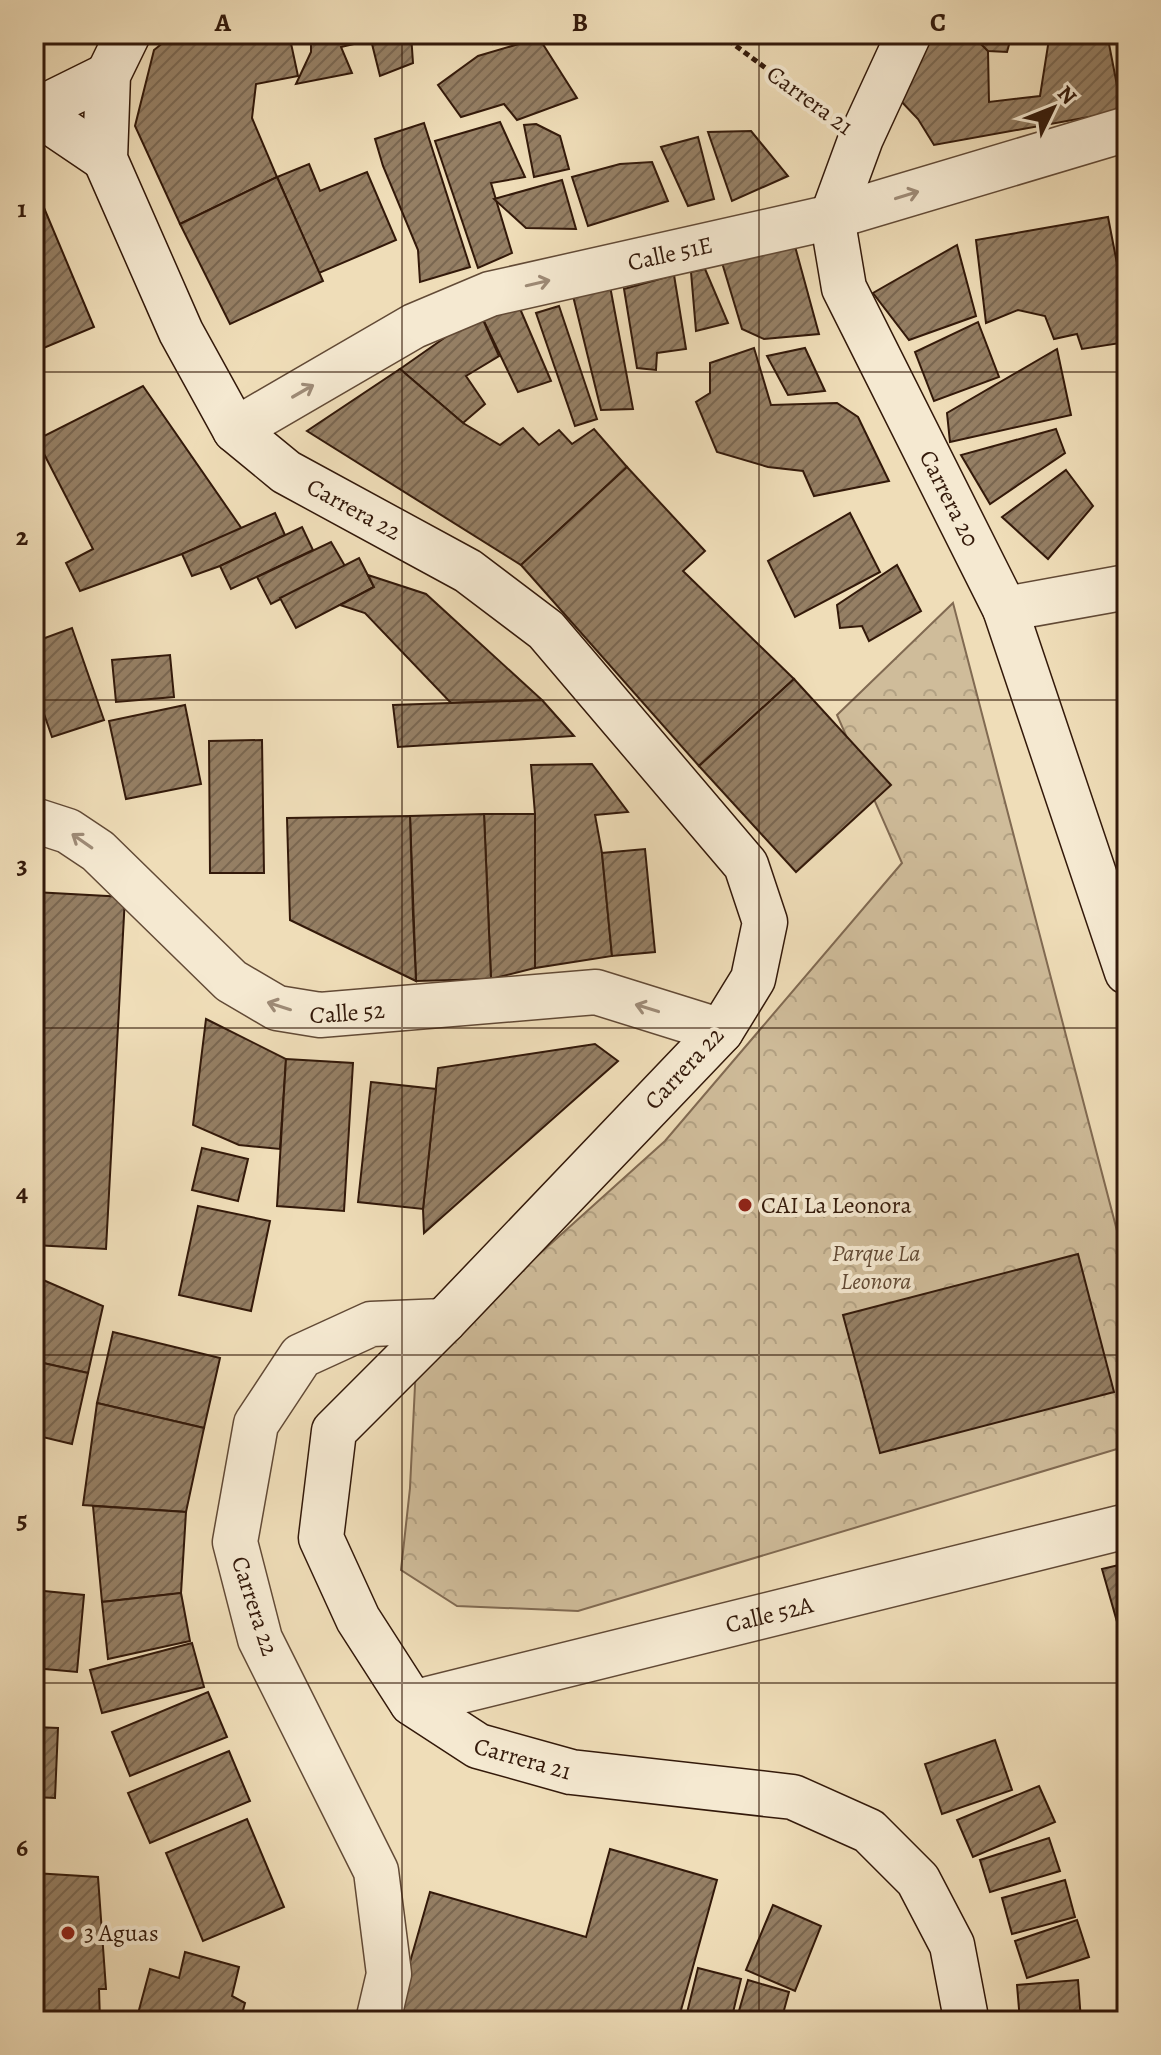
<svg xmlns="http://www.w3.org/2000/svg" width="1161" height="2055" viewBox="0 0 1161 2055" font-family="Alegreya,serif">
	<defs>
		<pattern id="forest-crowns" width="20" height="18" patternUnits="userSpaceOnUse" patternTransform="scale(2)"><rect width="20" height="18" fill="#cfbc9a"/><path d="M2 6a3 3 0 1 1 6 0M12 15a3 3 0 1 1 6 0" fill="none" stroke="#b2a183"/></pattern>
		<pattern id="building-hatch" width="6" height="6" patternUnits="userSpaceOnUse" patternTransform="scale(2)"><rect width="6" height="6" fill="#957f64"/><path d="M-1 1l2-2M0 6l6-6M5 7l2-2" fill="none" stroke="#7a6751"/></pattern>
	</defs>
	<rect width="100%" height="100%" fill="#efddb8"/>
	<filter id="stains"><feTurbulence type="fractalNoise" baseFrequency=".0025" numOctaves="4"/><feColorMatrix values="0 0 0 0 .2 0 0 0 0 .09 0 0 0 0 .02 0 0 0 .5 -.17"/></filter>
	<radialGradient id="worn" r=".72"><stop offset=".6" stop-color="#630" stop-opacity="0"/><stop offset="1" stop-color="#630" stop-opacity=".3"/></radialGradient>
	<polygon fill="url(#forest-crowns)" stroke="#816a52" stroke-width="2" points="953,603 1127,1269 1127,1446 578,1611 457,1606 401,1570 410,1488 416,1365 665,1141 902,863 837,715"/>
	<g fill="url(#building-hatch)" stroke="#33190a" stroke-width="2">
		<polygon points="174,34 289,34 298,76 256,84 252,118 277,177 180,224 135,126 154,50"/>
		<polygon points="311,34 411,34 413,63 380,76 371,40 341,47 352,73 296,84 311,52"/>
		<polygon points="485,34 518,34 493,44"/>
		<polygon points="932,34 971,34 988,51 989,102 1040,96 1049,39 1109,44 1122,111 934,145 918,119 899,99"/>
		<polygon points="971,34 1012,34 1007,52 988,51"/>
		<polygon points="1117,34 1127,34 1127,94 1124,94"/>
		<polygon points="539,38 577,98 517,120 504,104 461,117 438,85 478,56"/>
		<polygon points="500,122 525,177 491,183 512,253 478,268 435,141"/>
		<polygon points="424,123 470,267 420,282 418,250 383,166 375,139"/>
		<polygon points="536,124 560,136 569,169 534,177 524,125"/>
		<polygon points="751,131 788,176 732,201 708,132"/>
		<polygon points="698,137 714,199 688,206 661,147"/>
		<polygon points="652,162 668,201 588,226 572,177 620,164"/>
		<polygon points="309,164 320,191 367,172 396,240 319,273 277,177"/>
		<polygon points="277,177 323,281 230,324 180,224"/>
		<polygon points="562,180 576,229 526,228 494,199"/>
		<polygon points="34,184 94,327 34,352"/>
		<polygon points="1127,213 1127,250 1120,214"/>
		<polygon points="1108,217 1127,315 1127,342 1082,349 1077,334 1054,339 1045,316 1018,310 986,323 976,240"/>
		<polygon points="793,239 819,334 764,339 742,329 720,256"/>
		<polygon points="957,245 976,316 909,340 873,293"/>
		<polygon points="705,269 728,323 696,331 691,272"/>
		<polygon points="674,275 686,349 657,353 656,370 637,368 624,289"/>
		<polygon points="610,286 633,409 601,410 573,296"/>
		<polygon points="518,304 551,381 518,392 480,313"/>
		<polygon points="559,306 597,419 575,426 536,313"/>
		<polygon points="480,313 499,356 466,376 485,404 463,423 400,369"/>
		<polygon points="978,322 999,377 934,401 915,352"/>
		<polygon points="754,348 771,405 837,403 858,417 889,481 814,496 803,471 768,467 717,452 696,402 710,393 710,363"/>
		<polygon points="805,348 825,391 788,395 767,356"/>
		<polygon points="1057,349 1071,415 950,442 947,413"/>
		<polygon points="400,369 463,423 500,445 523,428 539,445 559,430 572,444 594,429 627,467 521,565 307,431"/>
		<polygon points="143,386 242,529 182,554 80,591 66,563 93,549 44,454 34,460 34,441"/>
		<polygon points="1056,429 1065,453 990,504 961,455"/>
		<polygon points="627,467 705,551 683,571 794,679 699,766 521,565"/>
		<polygon points="1066,470 1093,506 1048,559 1002,517"/>
		<polygon points="275,513 285,535 220,566 192,576 182,554"/>
		<polygon points="850,513 880,572 795,617 768,561"/>
		<polygon points="302,527 313,550 231,589 220,566"/>
		<polygon points="331,542 345,566 271,604 257,577"/>
		<polygon points="359,558 374,587 296,628 280,598"/>
		<polygon points="897,565 921,611 869,641 862,626 840,628 837,605"/>
		<polygon points="368,575 426,594 542,700 451,703 365,613 340,605 374,587"/>
		<polygon points="72,628 104,720 52,737 34,685 34,642"/>
		<polygon points="170,655 174,697 116,702 112,660"/>
		<polygon points="794,679 891,785 796,872 699,766"/>
		<polygon points="542,700 574,736 398,747 393,705"/>
		<polygon points="185,705 201,784 126,799 109,721"/>
		<polygon points="262,740 264,873 210,873 209,741"/>
		<polygon points="592,764 628,812 595,815 602,853 612,956 535,968 535,814 531,765"/>
		<polygon points="484,814 535,814 535,968 491,979"/>
		<polygon points="484,814 491,979 416,981 410,816"/>
		<polygon points="410,816 413,915 416,981 290,920 287,818"/>
		<polygon points="645,849 655,952 612,956 602,853"/>
		<polygon points="34,892 125,897 106,1249 34,1245"/>
		<polygon points="206,1019 286,1059 280,1149 239,1145 193,1125"/>
		<polygon points="595,1044 618,1061 424,1233 423,1209 438,1068"/>
		<polygon points="286,1059 353,1063 344,1211 277,1206"/>
		<polygon points="371,1082 436,1089 423,1209 358,1202"/>
		<polygon points="202,1148 248,1159 238,1201 192,1190"/>
		<polygon points="198,1206 270,1221 251,1311 179,1295"/>
		<polygon points="1078,1254 1114,1392 880,1453 843,1315"/>
		<polygon points="34,1276 103,1306 88,1373 34,1361"/>
		<polygon points="113,1332 220,1358 204,1428 97,1403"/>
		<polygon points="34,1361 88,1373 72,1444 34,1435"/>
		<polygon points="97,1403 204,1428 186,1512 83,1505"/>
		<polygon points="93,1506 186,1512 181,1593 102,1602"/>
		<polygon points="1127,1563 1127,1657 1102,1569"/>
		<polygon points="34,1590 84,1595 77,1672 34,1668"/>
		<polygon points="181,1593 190,1641 108,1659 102,1602"/>
		<polygon points="192,1643 204,1687 102,1713 90,1670"/>
		<polygon points="208,1692 227,1737 130,1776 112,1732"/>
		<polygon points="34,1727 58,1728 55,1798 34,1797"/>
		<polygon points="995,1740 1012,1790 942,1814 925,1764"/>
		<polygon points="229,1751 250,1801 150,1843 128,1793"/>
		<polygon points="1039,1786 1055,1822 973,1857 957,1820"/>
		<polygon points="247,1819 284,1907 203,1941 166,1853"/>
		<polygon points="1049,1838 1060,1871 990,1892 980,1860"/>
		<polygon points="610,1849 717,1880 678,2021 404,2021 394,2018 430,1892 586,1937"/>
		<polygon points="34,1873 98,1877 106,1989 99,1989 100,2021 34,2021"/>
		<polygon points="1065,1880 1075,1917 1012,1934 1002,1898"/>
		<polygon points="773,1905 821,1926 795,1991 746,1970"/>
		<polygon points="1077,1920 1089,1957 1027,1978 1015,1941"/>
		<polygon points="185,1952 239,1967 232,1996 245,2003 240,2021 136,2021 150,1969 179,1978"/>
		<polygon points="698,1968 741,1979 731,2021 685,2021"/>
		<polygon points="748,1980 789,1992 781,2021 736,2021"/>
		<polygon points="1078,1980 1081,2021 1020,2021 1017,1985"/>
	</g>
	<g fill="none" stroke-linecap="round" stroke-linejoin="round">
		<g stroke="#624a36" stroke-width="47">
			<g id="minor">
				<path id="s1" d="M235,430l179,-104 76,-32 342,-77 295,-88"/>
				<path id="s2" d="M34,820l34,11 30,20 133,130 46,27 43,7 276,-23 125,39"/>
				<path id="s3" d="M412,1703l715,-177"/>
			</g>
		</g>
		<g stroke="#624a36" stroke-width="47">
			<g id="tertiary">
				<polyline points="1005,609 1127,587"/>
				<polyline points="378,2021 389,1974 376,1871 260,1639 235,1542 256,1424 301,1356 371,1324 444,1321"/>
			</g>
		</g>
		<g stroke="#33190a" stroke-width="47">
			<g id="secondary">
				<path id="s4" d="M128,34l-20,41 -3,84 76,173 54,98 51,42 182,99 78,59 200,235 19,57 -12,57 -32,52 -277,290 -110,110 -13,107 37,81 54,84 66,43 93,26 222,25 76,34 49,49 34,65 13,68 -2,8"/>
				<path id="s5" d="M909,34l-48,104 -29,79 12,71 161,321 122,363"/>
				<polyline points="34,111 105,159"/>
				<polyline points="35,111 108,75"/>
			</g>
		</g>
		<polyline stroke="#33190a" stroke-width="5" stroke-dasharray="6 4" stroke-linecap="butt" points="720,34 822,110"/>
		<use href="#minor" stroke="#f5e9d1" stroke-width="44"/>
		<use href="#tertiary" stroke="#f5e9d1" stroke-width="44"/>
		<use href="#secondary" stroke="#f5e9d1" stroke-width="44"/>
	</g>
	<defs><path id="oneway-shaft" d="M-6 0H5M1.5-3L5.5 0L1.5 3" fill="none" stroke-width="1.6" stroke-linecap="round" stroke-linejoin="round" transform="scale(2)"/></defs>
	<g stroke="#9e8b77">
		<use href="#oneway-shaft" transform="translate(907 195) rotate(-17)"/>
		<use href="#oneway-shaft" transform="translate(538 283) rotate(-13)"/>
		<use href="#oneway-shaft" transform="translate(303 391) rotate(-30)"/>
		<use href="#oneway-shaft" transform="translate(82 841) rotate(-145)"/>
		<use href="#oneway-shaft" transform="translate(279 1006) rotate(-162)"/>
		<use href="#oneway-shaft" transform="translate(647 1008) rotate(-163)"/>
	</g>
	<path fill="none" stroke="#33190a" stroke-width="2" stroke-opacity="0.55" d="M402,34v1987M759,34v1987M34,372h1093M34,700h1093M34,1028h1093M34,1355h1093M34,1683h1093"/>
	<g fill="#8f2418" stroke="#f5e9d1" stroke-width="3">
		<circle cx="745" cy="1205" r="8"/>
		<circle cx="68" cy="1933" r="8"/>
	</g>
	<g text-anchor="middle" stroke-width="8" stroke-linejoin="round" paint-order="stroke">
		<g font-size="24" fill="#33190a" stroke="#f5e9d1">
			<text transform="translate(810 100) rotate(36)" y="8">Carrera 21</text>
			<text dy="8" stroke="none"><textPath href="#s1" startOffset="474">Calle 51E</textPath></text>
			<text dy="8" stroke="none"><textPath href="#s5" startOffset="506">Carrera 20</textPath></text>
			<text dy="8" stroke="none"><textPath href="#s4" startOffset="574">Carrera 22</textPath></text>
			<text dy="8" stroke="none"><textPath href="#s2" startOffset="382">Calle 52</textPath></text>
			<text transform="translate(684 1068) rotate(-47)" y="8">Carrera 22</text>
			<text transform="translate(255 1606) rotate(72)" y="8">Carrera 22</text>
			<text dy="8" stroke="none"><textPath href="#s3" startOffset="368">Calle 52A</textPath></text>
			<text dy="8" stroke="none"><textPath href="#s4" startOffset="2268">Carrera 21</textPath></text>
		</g>
		<g font-size="24" fill="#33190a" stroke="#f5e9d1" text-anchor="start">
			<text x="761" y="1213">CAI La Leonora</text>
			<text x="84" y="1941">3 Aguas</text>
		</g>
		<g font-size="24" font-style="italic" fill="#624a35" stroke="#f5e9d1">
			<text x="876" y="1261">Parque La<tspan x="876" dy="28">Leonora</tspan></text>
		</g>
	</g>
	<rect width="1161" height="2055" fill="none" stroke="#efddb8" stroke-width="88"/>
	<g transform="translate(1053 108) rotate(47)" stroke="#f5e9d1" stroke-width="6" paint-order="stroke">
	<path d="M0-6L14 30L0 20L-14 30Z" fill="#33190a"/>
	<text y="-12" font-size="22" font-weight="bold" text-anchor="middle" fill="#33190a">N</text>
	</g>
	<rect x="44" y="44" width="1073" height="1967" fill="none" stroke="#33190a" stroke-width="3"/>
	<g font-size="26" text-anchor="middle" font-weight="bold" fill="#33190a">
		<text x="223" y="31">A</text>
		<text x="580" y="31">B</text>
		<text x="938" y="31">C</text>
		<text x="22" y="217">1</text>
		<text x="22" y="545">2</text>
		<text x="22" y="873">3</text>
		<text x="22" y="1201">4</text>
		<text x="22" y="1528">5</text>
		<text x="22" y="1856">6</text>
	</g>
	<rect width="100%" height="100%" filter="url(#stains)"/>
	<rect width="100%" height="100%" fill="url(#worn)"/>
</svg>
